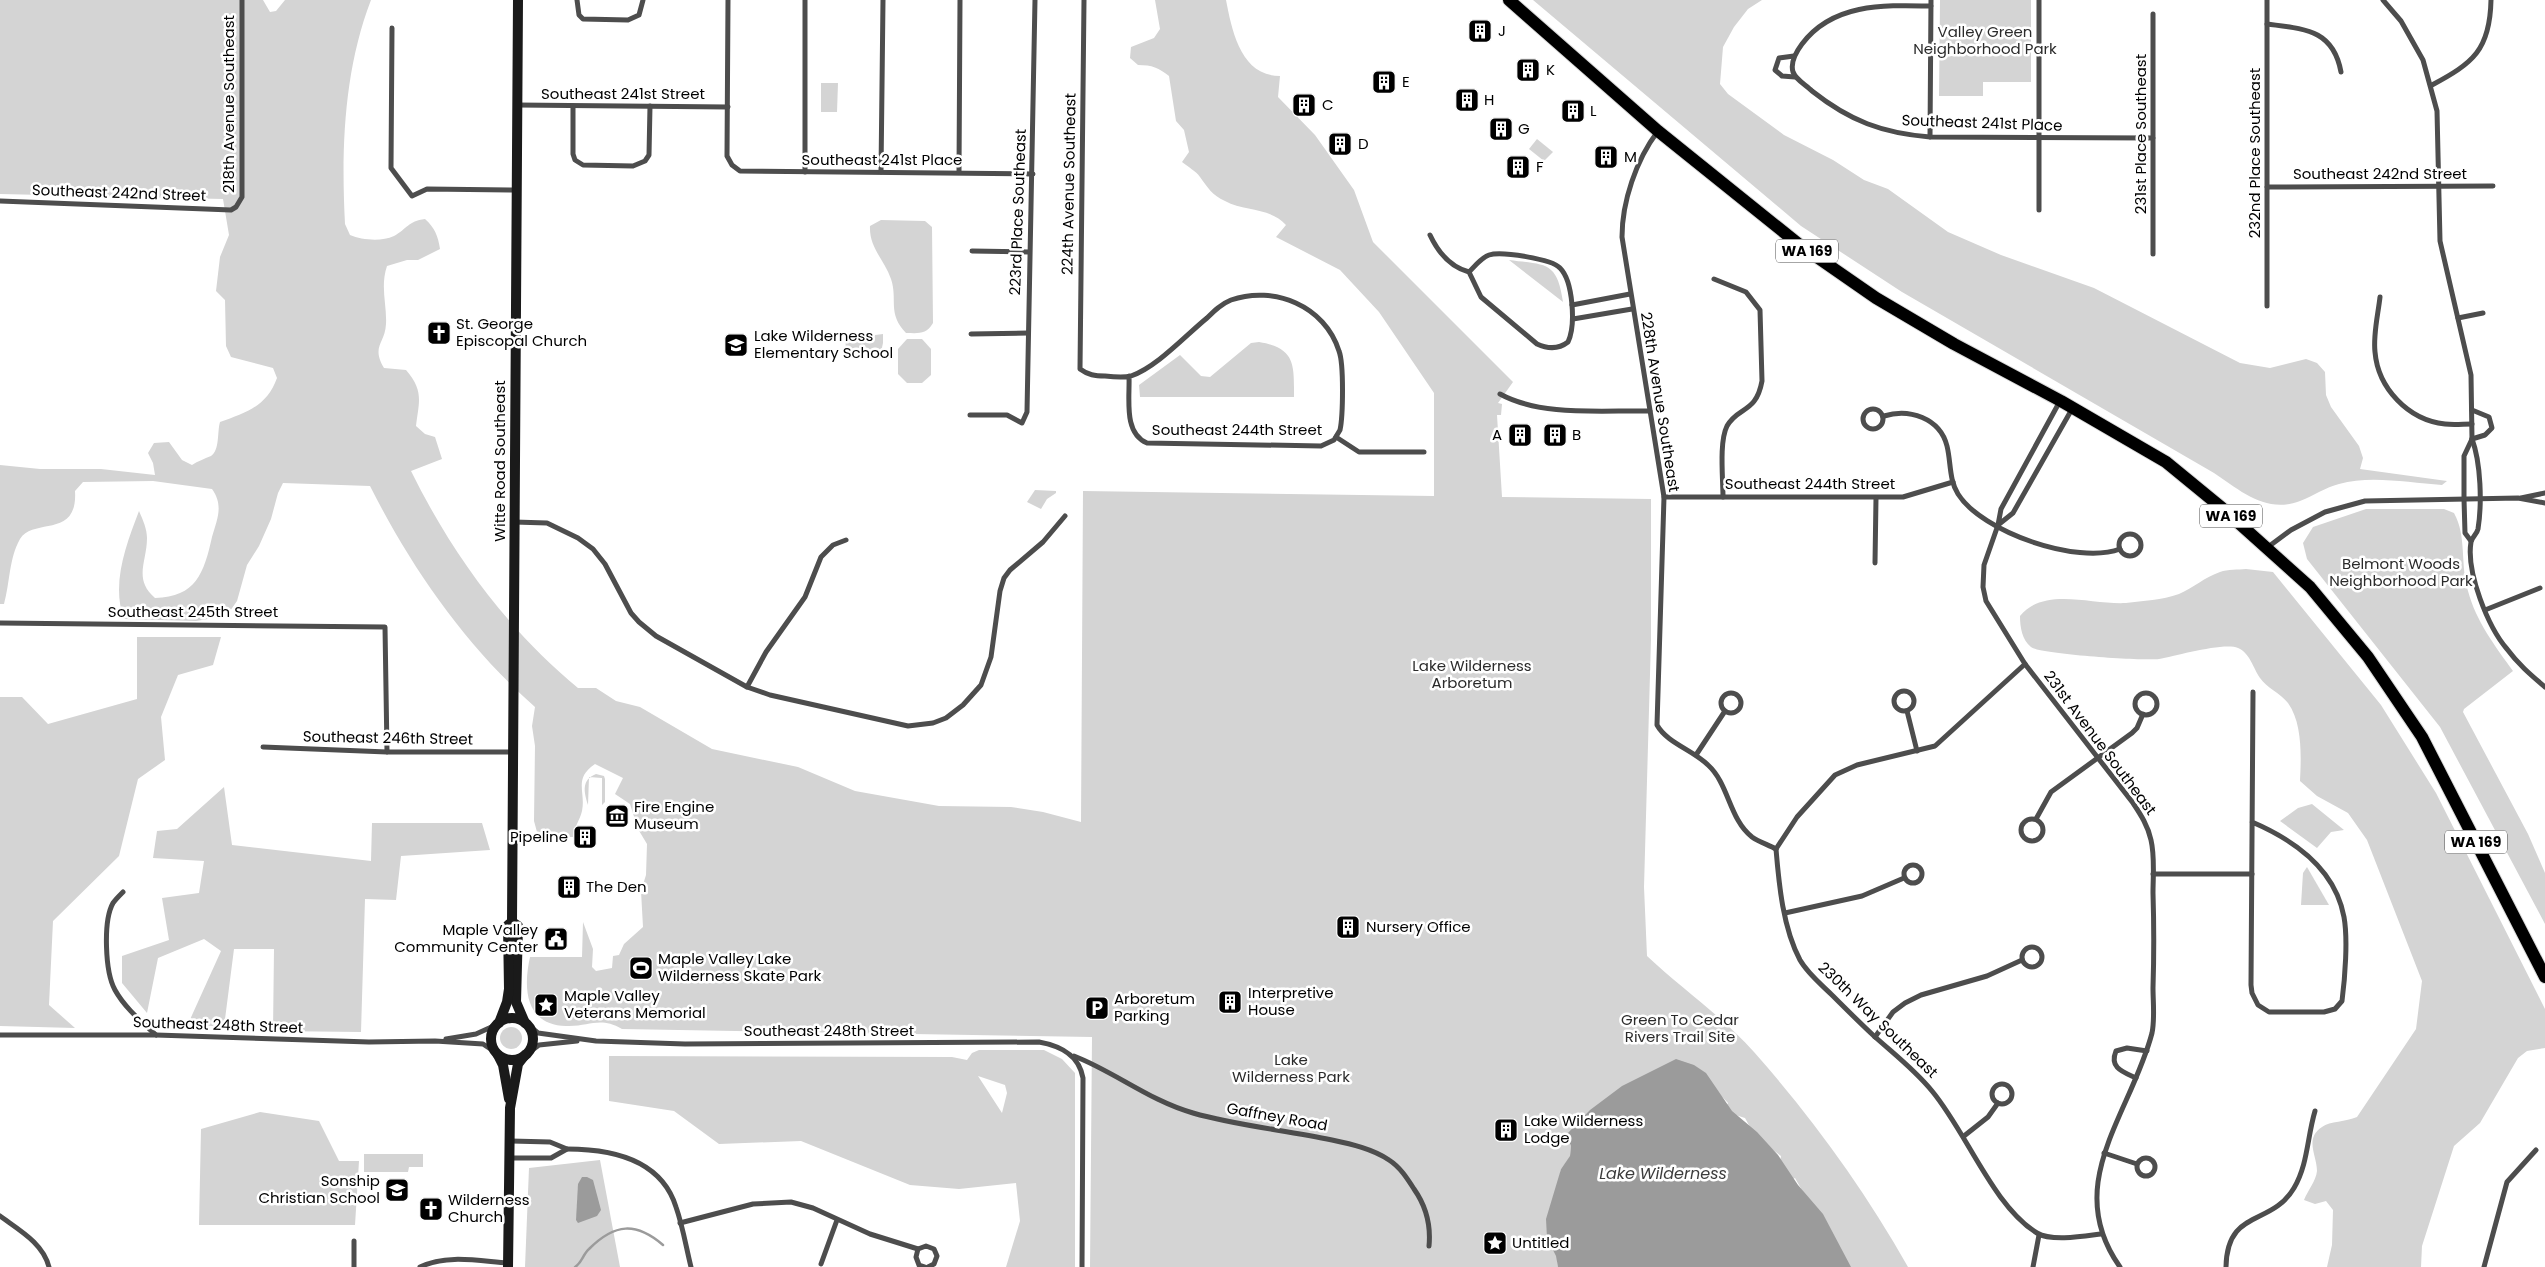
<svg xmlns="http://www.w3.org/2000/svg" width="2545" height="1267" viewBox="0 0 2545 1267" font-family="Poppins,sans-serif">
	<rect width="100%" height="100%" fill="#fff"/>
	<g fill="#d4d4d4" fill-rule="evenodd">
		<path d="M0,0h263l7,12 6,-1 9,-11h86c-27,70 -30,149 -26,224l5,11c12,5 31,7 44,1 13,-7 14,-15 31,-17 10,9 13,17 15,30l-22,11h-11l-20,6c-7,21 0,38 -1,58 -1,20 -15,22 -2,44l22,2c18,21 13,31 10,56l9,8 10,3 7,22 -31,12c41,83 95,157 167,217h18l20,13 24,6 72,42 86,18 57,24 84,15 72,1 32,5 38,10 2,-331 351,5v-103l-55,-81 -39,-42 -64,-33 10,-12c-16,-18 -41,-13 -61,-24 -13,-6 -17,-13 -25,-24 -4,-6 -12,-10 -18,-15l7,-10 -5,-22 -8,-9 -7,-45c-10,-8 -17,-11 -31,-11l-8,-7 1,-11 23,-9 6,-9 -5,-29h71c6,31 15,76 54,76l-2,21 37,38 39,55 19,52 140,140 -15,21 4,1 -1,11h-4l5,82 149,2v140l-7,248 3,69c35,33 75,60 107,96 59,67 110,137 154,215h-62l-51,-89 -2,1 -13,-17 1,-6 -26,-20 -10,-18 -22,-7 5,-8 -15,-16 -141,43 -6,5 5,11 -1,11 -9,12 -14,69 10,18 1,11h-468l2,-230 -470,-8c-23,-13 -32,-2 -56,-3 -41,-1 -43,-38 -36,-69h52l1,-35 10,27 -1,18 4,4 16,-3 1,-12 6,-1 5,-11 19,-17 -2,-36 5,-16 1,-31 -9,-15 -8,-25 -15,-10 8,-16 -28,-14c-22,15 -9,27 -13,47 -2,9 -8,16 -9,26h-25l-11,-5 -3,-11 1,-75 -3,-20 3,-19c-70,-62 -123,-138 -165,-221l-87,-3 -5,10 -7,26 -12,27 -12,19 -10,36 -7,10 -10,6 -24,4 -72,-2c-13,-35 2,-74 15,-108 4,9 8,18 8,27 0,24 -14,41 8,60 41,-1 49,-25 57,-61 5,-18 12,-31 0,-48l-59,-8 -70,1 -8,9c3,48 -41,26 -55,48 -11,19 -10,44 -16,65h-4v-139l40,4h61l54,6 -2,-12 -5,-10 6,-10 15,-1 13,18 10,5c6,-4 12,-6 19,-9 9,-6 6,-24 9,-34 26,-9 47,-16 57,-44l-4,-10 -42,-11 -5,-11 -1,-46 -9,-9 4,-34 9,-22 -6,-36 -223,-5z"/>
		<path d="M1533,0h229l-14,9 -14,18 -11,20 -3,37 8,10 56,41 49,25 31,20 24,9 60,43 53,23 93,33 146,75 30,5 36,-9 11,4 8,9 1,23 5,12 28,39 4,12 -3,11 87,12 -5,4c-33,-2 -71,-10 -103,-1 -13,3 -26,12 -39,17 -34,13 -59,-10 -86,-28l-312,-181 -101,-66z"/>
		<polygon points="1940,0 2031,0 2031,82 1983,82 1983,96 1939,96"/>
		<polygon points="821,83 838,83 837,112 821,112"/>
		<polygon points="1537,139 1553,152 1544,161 1529,149"/>
		<path d="M881,220l44,1 7,6 1,96c-7,12 -15,10 -27,10 -19,-20 -8,-33 -15,-54 -7,-20 -22,-31 -21,-53z"/>
		<path d="M1509,260c37,5 48,1 54,42z"/>
		<polygon points="883,334 883,343 881,352 846,348 845,339"/>
		<polygon points="907,339 922,339 931,349 931,375 922,383 907,383 898,374 898,349"/>
		<path d="M1259,342c37,6 35,23 35,55h-154l-1,-12 41,-30 21,21 9,1 41,-34z"/>
		<polygon points="1035,490 1056,491 1056,493 1047,499 1041,509 1027,502"/>
		<path d="M2366,509h78l10,4c13,23 6,52 14,78 8,30 27,55 45,80l-49,38 -1,3 65,122 17,39v51l-105,-197 -133,-168 -4,-16 10,-16z"/>
		<path d="M2246,569l27,3 108,133 55,88 109,216v39l-18,3 -9,7 -38,65 -26,23 -32,100 -1,21h-94l5,-22 1,-35 -7,-9 -11,3 -11,-4c4,-10 12,-19 13,-29 0,-16 -13,-32 5,-44 8,-6 24,-5 35,-10l59,-88 6,-48 -55,-141 -19,-27 -31,-17 -17,-15c1,-23 3,-57 -12,-78 -8,-10 -21,-15 -28,-25 -7,-10 -10,-25 -22,-30 -14,-6 -62,8 -79,11 -14,2 -120,-5 -128,-12 -9,-7 -11,-20 -11,-31 24,-30 72,-11 106,-13 17,-2 36,-3 53,-9 14,-6 26,-17 41,-22 8,-3 18,-2 26,-3z"/>
		<polygon points="137,637 221,637 213,665 178,675 161,717 165,760 138,779 119,856 53,921 49,1005 75,1028 0,1026 0,697 22,697 48,724 137,699"/>
		<path d="M596,774l8,2 1,3v23l-3,3v-27l-13,-1 -1,28c-4,-13 -7,-25 8,-31z"/>
		<polygon points="224,787 232,845 371,861 372,823 482,823 490,850 401,856 396,900 365,899 361,1032 273,1031 274,949 234,949 224,1027 188,1024 221,951 204,939 158,958 147,1013 122,983 122,956 169,940 162,898 199,893 204,861 153,858 157,831 177,829"/>
		<polygon points="2312,804 2344,830 2331,832 2317,848 2280,821 2298,808"/>
		<polygon points="2307,867 2329,905 2301,905 2303,873"/>
		<circle cx="511" cy="1038" r="11"/>
		<path d="M979,1050h65l18,9 13,14v194h-69l14,-46 -4,-38 -57,6 -49,-4 -109,-44 -82,3 -45,-33 -65,-10v-45l343,1 15,3 5,-7zM978,1076l27,9 2,8 -5,20z"/>
		<polygon points="260,1112 319,1121 339,1161 359,1161 355,1225 199,1225 201,1129"/>
		<polygon points="364,1154 423,1154 423,1167 409,1167 408,1172 364,1172"/>
		<polygon points="600,1160 620,1267 525,1267 529,1168"/>
	</g>
	<g fill="#9b9b9b">
		<polygon points="1676,1059 1694,1065 1706,1073 1732,1111 1757,1132 1778,1155 1798,1185 1823,1214 1851,1267 1558,1267 1556,1256 1547,1238 1546,1219 1561,1169 1570,1156 1571,1146 1566,1135 1590,1110 1622,1086"/>
		<polygon points="582,1177 587,1177 593,1180 601,1210 597,1216 578,1223 576,1220 578,1184"/>
	</g>
	<g fill="none" stroke-linecap="round" stroke-linejoin="round">
		<path stroke="#9b9b9b" stroke-width="2.5" d="M575,1267c7,-4 8,-13 14,-18 26,-26 47,-27 74,-4"/>
		<g stroke="#dbdbdb" stroke-width="14">
			<polyline id="primary" points="1509,0 1658,131 1801,246 1876,298 1954,344 2061,401 2166,462 2222,508 2310,587 2368,657 2422,737 2545,977"/>
		</g>
		<g stroke="#4d4d4d" stroke-width="5">
			<polyline points="577,0 579,15 583,19 628,20 639,15 643,0"/>
			<polyline points="728,0 727,156 732,165 740,171 1033,174"/>
			<polyline points="805,0 805,172"/>
			<path d="M1084,0l-4,369c8,6 15,7 25,7 9,1 18,2 26,0 26,-9 55,-41 76,-58 7,-7 14,-14 24,-18 43,-15 94,6 108,51 5,13 4,65 1,79l-6,10 -13,6 -174,-3c-24,-10 -17,-45 -18,-67"/>
			<polyline points="2039,0 2039,210"/>
			<polyline points="2267,0 2267,306"/>
			<polyline points="2383,0 2401,21 2423,60 2437,111 2440,241 2471,375 2472,439 2464,456 2464,499 2465,533 2471,541"/>
			<path d="M1931,6c-47,-1 -98,-3 -129,38 -6,8 -12,18 -9,28 3,8 13,13 19,19 38,30 70,42 118,46l223,1"/>
			<path d="M2267,24c37,5 66,5 74,48"/>
			<polyline points="392,28 391,168 412,196 427,189 517,190"/>
			<polyline points="1794,56 1779,58 1775,70 1782,76 1795,77"/>
			<path d="M2432,85c41,-22 58,-35 59,-85"/>
			<polyline points="517,105 728,107"/>
			<polyline points="573,106 573,154 575,160 583,165 633,166 645,161 649,155 650,106"/>
			<path d="M1658,131c-22,29 -36,71 -36,106l42,260 -7,228c10,18 36,25 51,40 21,19 21,54 44,72 7,5 17,8 24,12"/>
			<polyline points="1930,137 1931,0"/>
			<polyline points="881,172 883,0"/>
			<polyline points="959,172 960,0"/>
			<polyline points="2267,187 2493,186"/>
			<polyline points="0,201 231,210 236,207 242,197 242,0"/>
			<path d="M1430,235c8,17 20,32 39,37l12,25 56,47c11,5 22,5 31,-2 8,-17 5,-61 -8,-74 -8,-9 -59,-17 -71,-13 -8,3 -14,11 -20,17"/>
			<polyline points="972,251 1029,252"/>
			<polyline points="2153,254 2153,14"/>
			<path d="M1714,279l32,13 14,18 2,71c-6,33 -24,25 -35,45 -8,16 -4,52 -4,71"/>
			<path d="M2380,297c-2,18 -7,37 -5,55 3,36 33,68 70,72 9,1 18,0 27,0"/>
			<polyline points="1572,305 1630,294"/>
			<polyline points="2458,318 2483,313"/>
			<polyline points="1573,319 1632,309"/>
			<polyline points="971,334 1028,333"/>
			<path d="M1500,394c42,23 102,16 150,17"/>
			<polyline points="2060,401 2001,509 1998,525 2013,513 2072,409"/>
			<circle cx="1873" cy="419" r="10"/>
			<polyline points="970,415 1007,415 1022,423 1027,412 1035,0"/>
			<path d="M1884,416c25,-8 56,2 63,30 4,16 2,34 11,48 24,38 119,71 162,55"/>
			<polyline points="1336,437 1359,452 1424,452"/>
			<path d="M2472,439c9,24 10,65 6,90 -1,5 -6,8 -7,13 -5,30 17,85 36,107 11,15 24,26 38,38"/>
			<polyline points="2472,439 2485,435 2492,428 2489,417 2472,410"/>
			<polyline points="1664,497 1903,497 1953,482"/>
			<polyline points="2521,498 2545,493"/>
			<polyline points="514,522 547,523 578,538 593,549 605,564 631,613 639,622 656,636 747,687 770,695 908,726 933,723 946,718 963,705 981,685 991,657 1000,591 1004,578 1010,570 1043,542 1065,516"/>
			<path d="M1998,525l-14,40 -1,22 3,14 39,63 108,139c8,12 15,23 18,37 4,17 2,36 2,53 1,32 1,63 0,95 0,14 2,31 -1,45 -21,81 -91,151 -32,234"/>
			<circle cx="2130" cy="545" r="11"/>
			<polyline points="2268,547 2291,530 2325,512 2365,501 2518,498 2545,503"/>
			<polyline points="1875,563 1876,498"/>
			<polyline points="2485,610 2540,588"/>
			<polyline points="0,623 385,627 387,752"/>
			<polyline points="747,687 766,652 805,597 821,557 833,545 846,540"/>
			<circle cx="1904" cy="701" r="10"/>
			<circle cx="1731" cy="703" r="10"/>
			<circle cx="2146" cy="704" r="11"/>
			<polyline points="1907,711 1917,751"/>
			<polyline points="263,747 387,752 513,752"/>
			<polyline points="1696,755 1725,711"/>
			<circle cx="2032" cy="830" r="11"/>
			<polyline points="2036,819 2051,792 2132,733 2137,728 2143,714"/>
			<path d="M2252,822c42,18 83,46 92,95 4,22 1,61 -2,84l-7,8 -11,3h-55l-11,-7 -6,-12 -1,-8 2,-293"/>
			<path d="M1776,849c3,36 7,79 24,111 8,14 22,25 33,36 14,14 27,27 41,40 20,18 41,34 58,55 35,42 61,115 105,142 15,9 48,3 64,1"/>
			<polyline points="1776,849 1797,817 1835,775 1857,765 1935,746 2025,664"/>
			<circle cx="1913" cy="874" r="9"/>
			<polyline points="2153,874 2252,874"/>
			<path d="M123,892c-3,3 -7,7 -10,11 -10,18 -8,69 2,87 10,18 26,31 41,45"/>
			<polyline points="1785,913 1862,896 1904,878"/>
			<circle cx="2032" cy="957" r="10"/>
			<path d="M526,1023l12,10 58,8 89,3 354,-2c22,4 40,13 44,36l-1,189"/>
			<polyline points="0,1035 156,1035 369,1042 435,1041 483,1044 498,1054"/>
			<polyline points="1875,1037 1893,1012 1905,1003 1921,995 1987,976 2022,960"/>
			<polyline points="446,1039 476,1034 498,1024"/>
			<polyline points="527,1054 539,1045 577,1041"/>
			<path d="M1074,1056c41,16 76,45 119,57 45,13 93,17 139,27 19,4 41,9 57,20 11,7 18,18 25,29 12,17 17,36 15,57"/>
			<path d="M2136,1078c-13,-6 -27,-10 -20,-27l11,-3 20,3"/>
			<circle cx="2002" cy="1094" r="10"/>
			<polyline points="1964,1136 1988,1117 1998,1103"/>
			<path d="M567,1149c44,0 94,10 109,58 7,20 10,40 15,60"/>
			<polyline points="2104,1153 2137,1164"/>
			<circle cx="2146" cy="1167" r="9"/>
			<polyline points="510,1158 551,1158 567,1149 550,1142 511,1141"/>
			<path d="M0,1216c19,14 43,27 49,51"/>
			<polyline points="680,1223 753,1204 791,1202 813,1208 870,1234 918,1249"/>
			<polyline points="354,1241 354,1267"/>
			<polyline points="821,1264 837,1220"/>
			<path d="M420,1267c27,-13 59,-6 88,-4"/>
			<polyline points="925,1267 919,1265 916,1257 918,1249 926,1246 934,1249 937,1256 934,1264 928,1267"/>
			<polyline points="2033,1267 2039,1235"/>
			<path d="M2226,1267c1,-59 45,-40 68,-79 14,-24 13,-50 21,-77"/>
			<polyline points="2484,1267 2507,1182 2536,1150"/>
		</g>
		<g stroke="#1a1a1a" stroke-width="10">
			<polyline points="512,922 518,926 516,1002 525,1023"/>
			<circle cx="512" cy="1039" r="21"/>
			<polyline points="499,1023 507,1002 509,989 508,925 512,922 518,0"/>
			<polyline points="498,1055 503,1065 509,1099"/>
			<polyline points="508,1267 510,1108 518,1064 525,1055"/>
		</g>
		<use href="#primary" stroke="#000" stroke-width="12"/>
	</g>
	<defs>
		<g id="building-square" transform="scale(1.25)"><rect x="-9" y="-9" width="18" height="18" rx="4" fill="#000" stroke="#fff"/><path d="M-4-6H4V6H1V3H-1V6H-4ZM-2.5-4.3h1.7v1.8h-1.7ZM.8-4.3h1.7v1.8H.8ZM-2.5-1h1.7V.8h-1.7ZM.8-1h1.7V.8H.8Z" fill="#fff"/></g>
		<g id="church-square" transform="scale(1.25)"><rect x="-9" y="-9" width="18" height="18" rx="4" fill="#000" stroke="#fff"/><path d="M-1.2-6h2.4v3.5h3.3v2.4h-3.3V6h-2.4V-.1h-3.3v-2.4h3.3Z" fill="#fff"/></g>
		<g id="school-square" transform="scale(1.25)"><rect x="-9" y="-9" width="18" height="18" rx="4" fill="#000" stroke="#fff"/><path d="M0-5L7-2L0 1L-7-2ZM-4 1L0 2.5L4 1V4Q0 6-4 4Z" fill="#fff"/></g>
		<g id="museum-square" transform="scale(1.25)"><rect x="-9" y="-9" width="18" height="18" rx="4" fill="#000" stroke="#fff"/><path d="M0-6L6-3V-2H-6V-3ZM-5-1h2V3h-2ZM-1-1h2V3h-2ZM3-1h2V3H3ZM-6 4H6V6H-6Z" fill="#fff"/></g>
		<g id="civic-square" transform="scale(1.25)"><rect x="-9" y="-9" width="18" height="18" rx="4" fill="#000" stroke="#fff"/><path d="M-.6-6.5H3V-4.5H.6V-3L4-1V1h2V6H-6V1h2V-1L-.6-3ZM-1.2 2.5V6h2.4V2.5Z" fill="#fff"/></g>
		<g id="stadium-square" transform="scale(1.25)"><rect x="-9" y="-9" width="18" height="18" rx="4" fill="#000" stroke="#fff"/><path d="M0-5a6.5 5 0 1 0 0 10a6.5 5 0 1 0 0-10ZM-3.5-1.8h7v3.6h-7Z" fill="#fff"/></g>
		<g id="sight-square" transform="scale(1.25)"><rect x="-9" y="-9" width="18" height="18" rx="4" fill="#000" stroke="#fff"/><path d="M0-6L1.8-2.2L6-1.7L2.9 1.2L3.7 5.4L0 3.3L-3.7 5.4L-2.9 1.2L-6-1.7L-1.8-2.2Z" fill="#fff"/></g>
		<g id="parking-square" transform="scale(1.25)"><rect x="-9" y="-9" width="18" height="18" rx="4" fill="#000" stroke="#fff"/><path d="M-3.5-5.5H1a3.5 3.5 0 0 1 0 7H-1V5.5H-3.5ZM-1-3.4V-.6H.8a1.4 1.4 0 0 0 0-2.8Z" fill="#fff"/></g>
	</defs>
	<g fill-rule="evenodd">
		<use href="#building-square" x="1480" y="31"/>
		<use href="#building-square" x="1528" y="70"/>
		<use href="#building-square" x="1384" y="82"/>
		<use href="#building-square" x="1467" y="100"/>
		<use href="#building-square" x="1304" y="105"/>
		<use href="#building-square" x="1573" y="111"/>
		<use href="#building-square" x="1501" y="129"/>
		<use href="#building-square" x="1340" y="144"/>
		<use href="#building-square" x="1606" y="157"/>
		<use href="#building-square" x="1518" y="167"/>
		<use href="#church-square" x="439" y="333"/>
		<use href="#school-square" x="736" y="345"/>
		<use href="#building-square" x="1520" y="435"/>
		<use href="#building-square" x="1555" y="435"/>
		<use href="#museum-square" x="617" y="816"/>
		<use href="#building-square" x="585" y="837"/>
		<use href="#building-square" x="569" y="887"/>
		<use href="#building-square" x="1348" y="927"/>
		<use href="#civic-square" x="556" y="939"/>
		<use href="#stadium-square" x="641" y="968"/>
		<use href="#building-square" x="1230" y="1002"/>
		<use href="#sight-square" x="546" y="1005"/>
		<use href="#parking-square" x="1097" y="1008"/>
		<use href="#building-square" x="1506" y="1130"/>
		<use href="#school-square" x="397" y="1190"/>
		<use href="#church-square" x="431" y="1209"/>
		<use href="#sight-square" x="1495" y="1243"/>
	</g>
	<g text-anchor="middle" stroke-width="5" stroke-linejoin="round" paint-order="stroke">
		<g fill="#fff" stroke="#4c4c4c" stroke-width="1">
			<rect x="1776" y="239.5" width="62" height="23" rx="4"/>
			<rect x="2200" y="504.5" width="62" height="23" rx="4"/>
			<rect x="2445" y="830.5" width="62" height="23" rx="4"/>
		</g>
		<g font-size="14" font-weight="bold" fill="#000">
			<text x="1807" y="256">WA 169</text>
			<text x="2231" y="521">WA 169</text>
			<text x="2476" y="847">WA 169</text>
		</g>
		<g font-size="15" fill="#000" stroke="#fff" text-anchor="start">
			<text x="1498" y="36">J</text>
			<text x="1546" y="75">K</text>
			<text x="1402" y="87">E</text>
			<text x="1484" y="105">H</text>
			<text x="1322" y="110">C</text>
			<text x="1590" y="116">L</text>
			<text x="1518" y="134">G</text>
			<text x="1358" y="149">D</text>
			<text x="1624" y="162">M</text>
			<text x="1536" y="172">F</text>
			<text x="456" y="329">St. George<tspan x="456" dy="17">Episcopal Church</tspan></text>
			<text x="754" y="341">Lake Wilderness<tspan x="754" dy="17">Elementary School</tspan></text>
			<text x="1502" y="440" text-anchor="end">A</text>
			<text x="1572" y="440">B</text>
			<text x="634" y="812">Fire Engine<tspan x="634" dy="17">Museum</tspan></text>
			<text x="568" y="842" text-anchor="end">Pipeline</text>
			<text x="586" y="892">The Den</text>
			<text x="1366" y="932">Nursery Office</text>
			<text x="538" y="935" text-anchor="end">Maple Valley<tspan x="538" dy="17">Community Center</tspan></text>
			<text x="658" y="964">Maple Valley Lake<tspan x="658" dy="17">Wilderness Skate Park</tspan></text>
			<text x="1248" y="998">Interpretive<tspan x="1248" dy="17">House</tspan></text>
			<text x="564" y="1001">Maple Valley<tspan x="564" dy="17">Veterans Memorial</tspan></text>
			<text x="1114" y="1004">Arboretum<tspan x="1114" dy="17">Parking</tspan></text>
			<text x="1524" y="1126">Lake Wilderness<tspan x="1524" dy="17">Lodge</tspan></text>
			<text x="380" y="1186" text-anchor="end">Sonship<tspan x="380" dy="17">Christian School</tspan></text>
			<text x="448" y="1205">Wilderness<tspan x="448" dy="17">Church</tspan></text>
			<text x="1512" y="1248">Untitled</text>
		</g>
		<g font-size="15" fill="#2b2b2b" stroke="#fff">
			<text x="1985" y="37">Valley Green<tspan x="1985" dy="17">Neighborhood Park</tspan></text>
			<text x="2401" y="569">Belmont Woods<tspan x="2401" dy="17">Neighborhood Park</tspan></text>
			<text x="1472" y="671">Lake Wilderness<tspan x="1472" dy="17">Arboretum</tspan></text>
			<text x="1680" y="1025">Green To Cedar<tspan x="1680" dy="17">Rivers Trail Site</tspan></text>
			<text x="1291" y="1065">Lake<tspan x="1291" dy="17">Wilderness Park</tspan></text>
		</g>
		<g font-size="15" fill="#000" stroke="#fff">
			<text x="623" y="99">Southeast 241st Street</text>
			<text transform="translate(229 104) rotate(-90)" y="5">218th Avenue Southeast</text>
			<text transform="translate(1982 123) rotate(2)" y="5">Southeast 241st Place</text>
			<text transform="translate(2141 134) rotate(-90)" y="5">231st Place Southeast</text>
			<text transform="translate(2255 153) rotate(-90)" y="5">232nd Place Southeast</text>
			<text x="882" y="165">Southeast 241st Place</text>
			<text x="2380" y="179">Southeast 242nd Street</text>
			<text transform="translate(1069 184) rotate(-89)" y="5">224th Avenue Southeast</text>
			<text transform="translate(119 193) rotate(2)" y="5">Southeast 242nd Street</text>
			<text transform="translate(1018 212) rotate(-88)" y="5">223rd Place Southeast</text>
			<text transform="translate(1660 402) rotate(81)" y="5">228th Avenue Southeast</text>
			<text x="1237" y="435">Southeast 244th Street</text>
			<text transform="translate(500 461) rotate(-90)" y="5">Witte Road Southeast</text>
			<text x="1810" y="489">Southeast 244th Street</text>
			<text x="193" y="617">Southeast 245th Street</text>
			<text transform="translate(388 738) rotate(1)" y="5">Southeast 246th Street</text>
			<text transform="translate(2100 743) rotate(53)" y="5">231st Avenue Southeast</text>
			<text transform="translate(1878 1020) rotate(44)" y="5">230th Way Southeast</text>
			<text transform="translate(218 1025) rotate(2)" y="5">Southeast 248th Street</text>
			<text x="829" y="1036">Southeast 248th Street</text>
			<text transform="translate(1277 1117) rotate(10)" y="5">Gaffney Road</text>
		</g>
		<g font-size="16" font-style="italic" fill="#3c3c3c" stroke="#fff">
			<text x="1663" y="1179">Lake Wilderness</text>
		</g>
	</g>
</svg>
